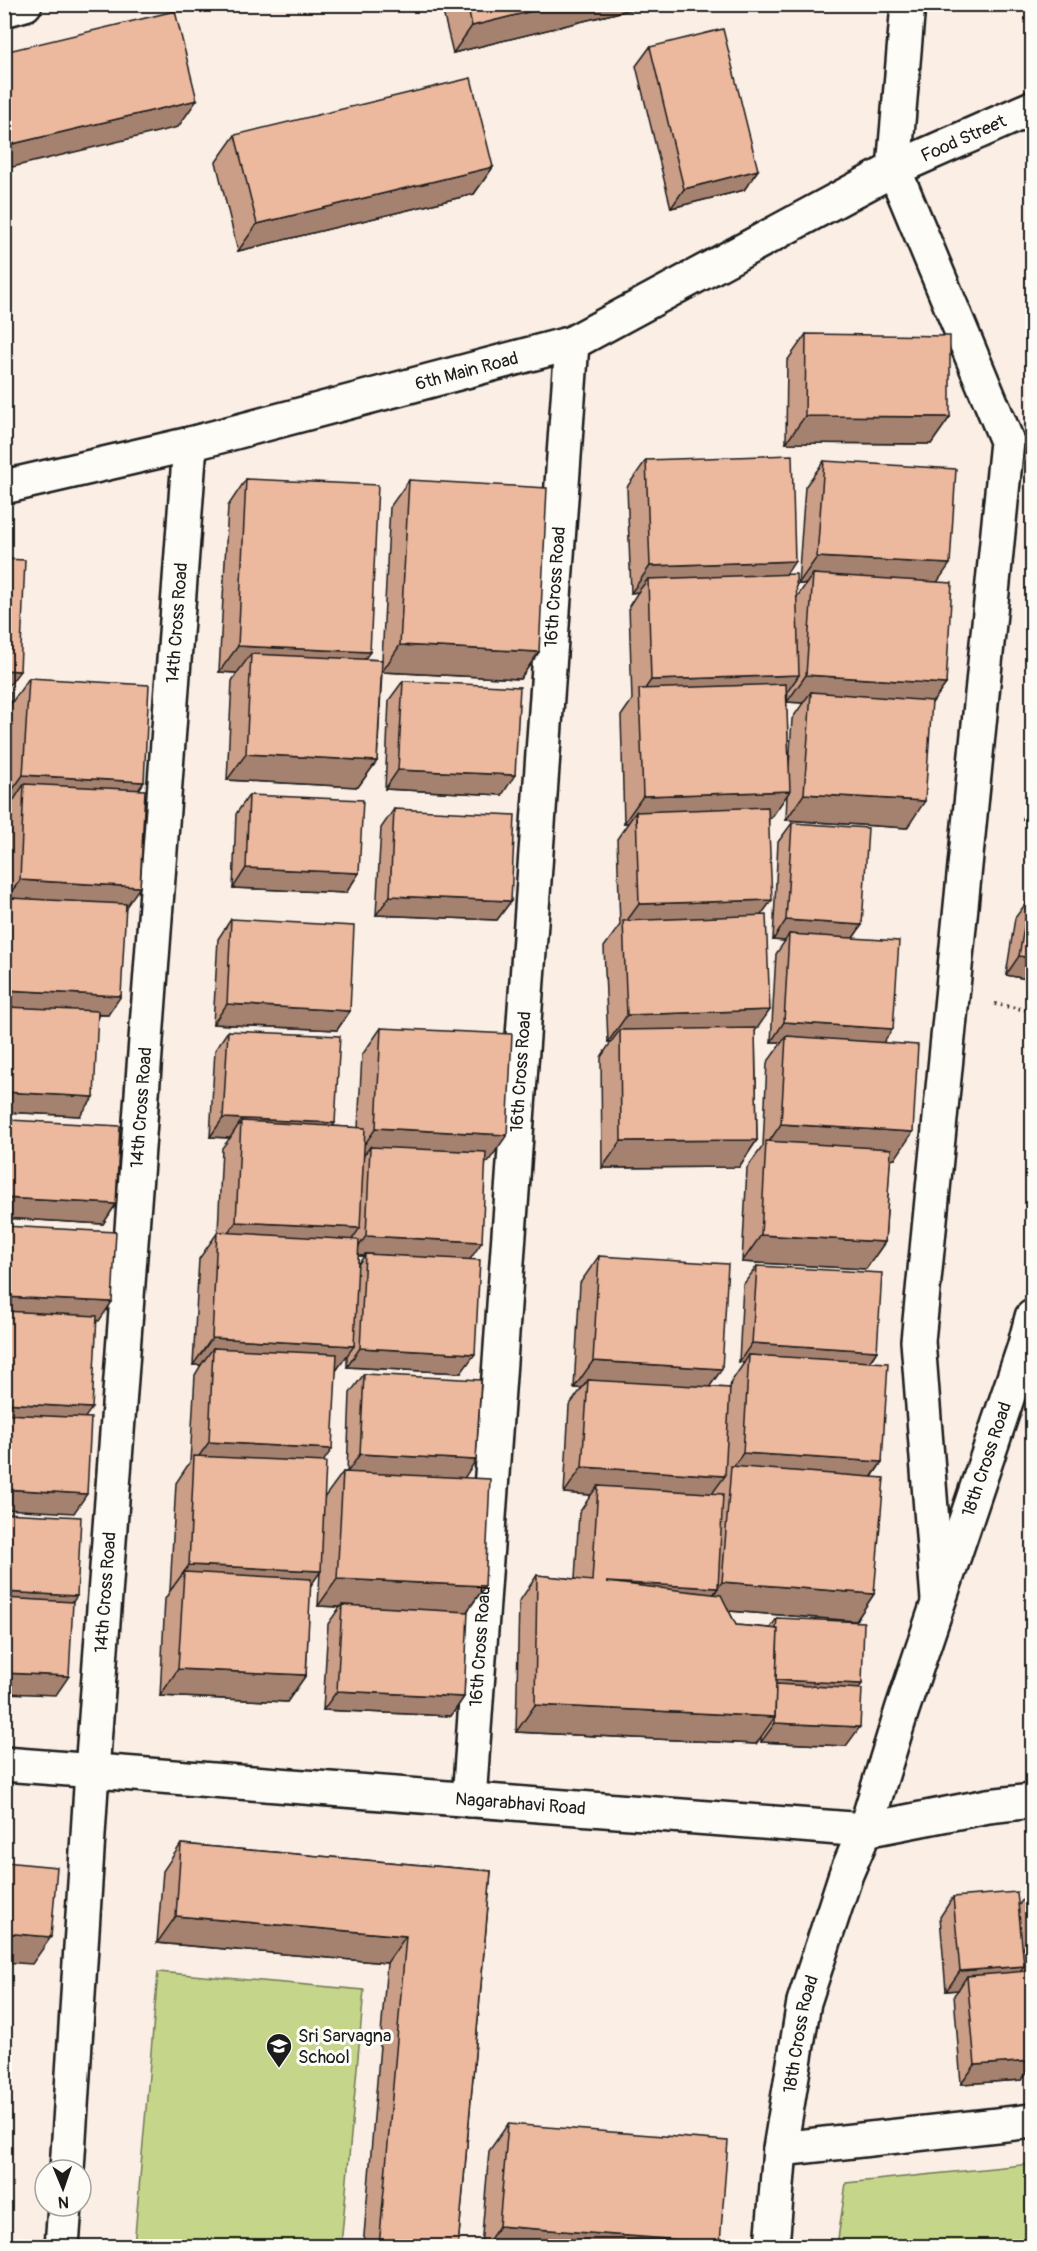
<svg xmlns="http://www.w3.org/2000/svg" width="1037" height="2251" viewBox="0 0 1037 2251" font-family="Pangolin,sans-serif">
	<rect width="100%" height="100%" fill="#faeee5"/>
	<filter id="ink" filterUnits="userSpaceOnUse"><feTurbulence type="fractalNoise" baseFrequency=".0167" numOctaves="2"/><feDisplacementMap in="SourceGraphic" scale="12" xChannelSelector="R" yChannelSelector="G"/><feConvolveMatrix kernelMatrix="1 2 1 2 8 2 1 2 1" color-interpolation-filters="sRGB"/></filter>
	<g filter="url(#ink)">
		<g fill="#c5d68b" stroke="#707954" stroke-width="1.5">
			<polygon points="158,1972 364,1990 341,2246 134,2246"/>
			<polygon points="1032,2164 1032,2246 837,2246 846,2183"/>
		</g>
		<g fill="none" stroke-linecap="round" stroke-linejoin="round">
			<g stroke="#1c1c1c" stroke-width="38">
				<g id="street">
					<path id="s1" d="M469,1800l103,-1457"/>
					<polyline points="780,2149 1032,2121"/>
					<path id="s2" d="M67,2170l25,-399 98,-1327"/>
					<polyline points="62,2246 65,2206"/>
				</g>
			</g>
			<g stroke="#1c1c1c" stroke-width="38">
				<g id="secondary">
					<polyline points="908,4 894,169 1007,441 918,1341 938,1600"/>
					<polyline points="4,10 25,4"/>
					<path id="s3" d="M4,487l186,-43 382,-101 322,-174 138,-61"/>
					<path id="s4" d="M4,1764l861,66 123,-24 44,-5"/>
					<path id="s5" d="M772,2246l8,-97 24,-147 42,-128 19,-44 37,-120 122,-362 8,-31"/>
				</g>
			</g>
			<polyline stroke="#1c1c1c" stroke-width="4" stroke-dasharray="1.5 4.5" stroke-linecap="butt" points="995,1004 1032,1011"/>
			<use href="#street" stroke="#fdfcf7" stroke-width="33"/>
			<use href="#secondary" stroke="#fdfcf7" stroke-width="33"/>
		</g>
		<g fill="#cb9e88" stroke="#1c1c1c" stroke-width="1.5" fill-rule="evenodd">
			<polygon points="441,4 653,4 453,53"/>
			<polygon points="650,47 758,170 744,190 671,208 636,66"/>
			<polygon points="235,135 493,167 474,194 238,251 216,162"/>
			<polygon points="806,334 950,417 931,444 786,443 787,361"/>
			<path d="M646,460l140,114 11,23 9,-13h-8l7,-97 19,-26 113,121 9,102 -15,20 -24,124 -121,-8 1,-26 -16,24h-2l-9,98 -5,115 2,109 -18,27 -137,1 -1,-111 10,-15h-3l-4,-95 16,-22 -3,-86 11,-16h-4l-3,-107 11,-16 -3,-94 9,-14 -7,1 -4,-106zM788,691l-1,11 16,1 -11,16 -3,48 -3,-74z"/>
			<polygon points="246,479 364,659 382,660 390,507 409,480 539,652 520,679 382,672 377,761 358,787 227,780 232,681 237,673 219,672 228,506"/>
			<path d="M29,678l115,104 -5,8 -13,117 -18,108h-10l-18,101 -76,-4v-326h1l1,-6 -1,-88 5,13zM7,802l5,1 -6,7z"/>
			<polygon points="403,681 502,795 385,789 389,700"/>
			<polygon points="1032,779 1032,822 1023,819"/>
			<polygon points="249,795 359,873 346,893 233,888 236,814"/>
			<polygon points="394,809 511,901 497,920 376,915 381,828"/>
			<polygon points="792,823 862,925 853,938 884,1043 895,1159 890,1158 885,1242 866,1269 742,1262 747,1168 763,1146 767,1063 782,1042 771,1042 776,954 785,941 773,940 778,842"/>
			<polygon points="1029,899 1032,899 1032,980 1006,975 1015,918"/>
			<polygon points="231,919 350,1011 337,1030 213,1024 218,939"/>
			<path d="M381,1028l107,134h-2l-16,98 -9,113 -114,-6v-13l-11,17 -13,91 1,36 19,-26h4l3,-79 14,-19 100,104 21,108 -18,26 -3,85 -13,19 -128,-6 5,-86 12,-17 -22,-1 2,-34 -10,14 -4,89 -19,27 -127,-6 5,-97 5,-8 6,-108 14,-21 5,-87 6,-10h-8l6,-106 19,-27 4,-84 8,-10 -20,-1 5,-87 13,-19 105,95 25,2 4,-73zM358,1256h6l-6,9z"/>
			<polygon points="9,1120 116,1204 103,1224 4,1218 4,1125"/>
			<polygon points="599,1256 722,1369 709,1387 730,1388 731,1382 744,1363 739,1362 743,1285 757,1266 877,1351 870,1362 882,1462 872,1477 874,1594 856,1621 729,1611 736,1625 770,1628 777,1618 859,1689 846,1746 761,1742 761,1736 756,1744 516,1732 519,1602 537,1575 575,1579 579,1513 591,1495 564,1493 569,1406 582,1388 574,1388 580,1283"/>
			<polygon points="181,1844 491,1871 458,2247 363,2247 387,1963 157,1943 163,1871"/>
			<polygon points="1032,1889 1032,2080 1030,2080 1029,2070 1022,2080 961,2084 954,1995 958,1990 946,1991 940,1917 953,1897 1018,1906 1030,1890"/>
			<polygon points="508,2124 720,2243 717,2247 481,2247 489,2151"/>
		</g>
		<g fill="#a5816f" stroke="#1c1c1c" stroke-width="1.5">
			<polygon points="560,4 653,4 453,53 472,26"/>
			<polygon points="197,100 178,127 4,169 4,146"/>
			<polygon points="493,167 474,194 238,251 257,224"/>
			<polygon points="758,170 744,190 671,208 684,189"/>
			<polygon points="805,416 950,417 931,444 786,443"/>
			<polygon points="817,557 950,564 931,591 813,574 806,584 798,584"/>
			<polygon points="795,561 777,588 648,579 638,592 631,593 650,566"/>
			<polygon points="400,645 539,652 520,679 382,672"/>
			<polygon points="238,646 370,652 351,678 251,654 237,673 219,672"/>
			<polygon points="4,670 20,671 4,692"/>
			<polygon points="799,675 781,701 640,696 651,680"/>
			<polygon points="806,675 946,684 927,710 811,692 803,703 787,702"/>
			<polygon points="246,754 377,761 358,787 227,780"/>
			<polygon points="398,770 515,775 502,795 385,789"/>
			<polygon points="23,775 144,782 125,809 24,784 12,803 4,802"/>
			<polygon points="790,791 771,818 636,822 636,812 628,823 624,823 643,796"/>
			<polygon points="804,794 925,801 907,828 786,820"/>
			<polygon points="1032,806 1032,822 1023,819"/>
			<polygon points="246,868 359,873 346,893 233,888"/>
			<polygon points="20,880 140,887 121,914 10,898 4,906 4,902"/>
			<polygon points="390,896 511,901 497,920 376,915"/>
			<polygon points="772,900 753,926 623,926 639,904"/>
			<polygon points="786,920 862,925 848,945 789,934 785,941 773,940"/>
			<polygon points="1019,956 1032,958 1032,980 1006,975"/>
			<polygon points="5,990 121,996 108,1015 6,1010 6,1007 4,1010"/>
			<polygon points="227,1004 350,1011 337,1030 213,1024"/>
			<polygon points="770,1010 751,1037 620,1030 611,1042 608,1042 627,1015"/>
			<polygon points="784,1022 893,1029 879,1048 786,1036 782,1042 771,1042"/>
			<polygon points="4,1092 94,1097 80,1116 4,1112"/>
			<polygon points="223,1118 335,1123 322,1142 241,1121 230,1138 210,1137"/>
			<polygon points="781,1124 913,1132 895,1159 766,1151 766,1146"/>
			<polygon points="376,1128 507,1135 488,1162 370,1156 370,1147 364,1155 357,1155"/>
			<polygon points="757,1140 739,1167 602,1168 621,1141"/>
			<polygon points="4,1198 116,1204 103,1224 4,1218"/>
			<polygon points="236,1222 360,1228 341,1255 217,1248"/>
			<polygon points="761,1235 885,1242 866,1269 742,1262"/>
			<polygon points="366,1236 482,1242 469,1261 365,1254 364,1256 353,1255"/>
			<polygon points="4,1297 112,1302 99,1321 4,1317"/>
			<polygon points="212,1338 354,1346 335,1372 213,1348 201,1365 193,1365"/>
			<polygon points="752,1343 877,1351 864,1370 749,1355 744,1363 739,1362"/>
			<polygon points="360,1348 475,1354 461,1373 347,1367"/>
			<polygon points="593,1361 722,1369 703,1396 588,1380 582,1388 574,1388"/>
			<polygon points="4,1403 92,1408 78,1427 4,1423"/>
			<polygon points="209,1442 332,1449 313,1476 194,1463"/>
			<polygon points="743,1453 882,1462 863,1489 731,1470"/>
			<polygon points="360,1454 476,1460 463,1480 346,1474"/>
			<polygon points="582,1467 725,1476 706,1502 598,1486 591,1495 564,1493"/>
			<polygon points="4,1489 87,1494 74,1513 4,1509"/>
			<polygon points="189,1565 321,1571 302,1598 184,1572 170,1591"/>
			<polygon points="337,1579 485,1586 466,1613 342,1605 340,1607 318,1606"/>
			<polygon points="606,1582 718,1588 699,1615"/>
			<polygon points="722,1582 874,1594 856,1621 704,1609"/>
			<polygon points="4,1592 77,1596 64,1615 4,1612"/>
			<polygon points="178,1669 306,1675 287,1702 160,1696"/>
			<polygon points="4,1673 69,1676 56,1695 4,1693"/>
			<polygon points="775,1680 862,1684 849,1703 776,1700"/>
			<polygon points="337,1691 464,1697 451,1716 323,1710"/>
			<polygon points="535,1705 775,1717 756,1744 516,1732"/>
			<polygon points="775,1723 860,1727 846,1746 761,1742"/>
			<polygon points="176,1916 406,1936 387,1963 157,1943"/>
			<polygon points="4,1933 51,1937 32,1964 4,1962"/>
			<polygon points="1024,1966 1010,1985 967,1976 958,1990 946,1991 960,1971"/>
			<polygon points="1032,1970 1032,1979 1030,1983 1023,1983"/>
			<polygon points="1032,2061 1032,2064 1022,2080 961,2084 975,2065"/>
			<polygon points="499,2226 720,2243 717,2247 485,2247"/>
		</g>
		<g fill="#ecb89e" stroke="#1c1c1c" stroke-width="1.5">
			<polygon points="467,4 560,4 472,26"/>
			<polygon points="175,11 197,100 4,146 4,52"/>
			<polygon points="723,29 758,170 684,189 650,47"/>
			<polygon points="471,78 493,167 257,224 235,135"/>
			<polygon points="806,334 950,336 950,417 805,416"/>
			<polygon points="792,455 795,561 650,566 646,460"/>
			<polygon points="824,461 956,469 950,564 817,557"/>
			<polygon points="246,479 378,485 370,652 238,646"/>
			<polygon points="409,480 547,488 539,652 400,645"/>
			<polygon points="4,559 25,560 20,671 4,670"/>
			<polygon points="796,574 799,675 651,680 648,579"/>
			<polygon points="813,574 952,583 946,684 806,675"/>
			<polygon points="251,654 382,660 377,761 246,754"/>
			<polygon points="29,678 149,685 144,782 23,775"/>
			<polygon points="403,681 520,687 515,775 398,770"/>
			<polygon points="786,684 790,791 643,796 639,689"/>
			<polygon points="4,692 11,692 6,779 4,779"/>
			<polygon points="811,692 932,701 925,801 804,794"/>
			<polygon points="24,784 145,790 140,887 20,880"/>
			<polygon points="4,786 8,787 4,845"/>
			<polygon points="249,795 363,800 359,873 246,868"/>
			<polygon points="768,807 772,900 639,904 636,812"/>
			<polygon points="394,809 515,815 511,901 390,896"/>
			<polygon points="792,823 868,828 862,925 786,920"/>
			<polygon points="10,898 126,904 121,996 5,990"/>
			<polygon points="1029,899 1032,899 1032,958 1019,956"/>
			<polygon points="766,915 770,1010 627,1015 623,921"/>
			<polygon points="231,919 354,926 350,1011 227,1004"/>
			<polygon points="789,934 899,941 893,1029 784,1022"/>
			<polygon points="6,1007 98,1011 94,1097 4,1092 4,1043"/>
			<polygon points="381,1028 512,1034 507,1135 376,1128"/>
			<polygon points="755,1028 757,1140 621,1141 620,1030"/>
			<polygon points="228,1031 340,1036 335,1123 223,1118"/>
			<polygon points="786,1036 918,1045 913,1132 781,1124"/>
			<polygon points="9,1120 120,1126 116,1204 4,1198"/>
			<polygon points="241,1121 365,1128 360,1228 236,1222"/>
			<polygon points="766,1141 891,1149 885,1242 761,1235"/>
			<polygon points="370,1147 486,1152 482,1242 366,1236"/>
			<polygon points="4,1226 116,1232 112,1302 4,1297"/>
			<polygon points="217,1232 359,1240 354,1346 212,1338"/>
			<polygon points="365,1254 480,1260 475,1354 360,1348"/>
			<polygon points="599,1256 728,1264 722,1369 593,1361"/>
			<polygon points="757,1266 882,1273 877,1351 752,1343"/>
			<polygon points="4,1311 97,1316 92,1408 4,1403"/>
			<polygon points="213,1348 337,1354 332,1449 209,1442"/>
			<polygon points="749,1355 888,1363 882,1462 743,1453"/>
			<polygon points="364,1374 481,1380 476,1460 360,1454"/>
			<polygon points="588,1380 730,1388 725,1476 582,1467"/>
			<polygon points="4,1414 91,1418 87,1494 4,1489"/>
			<polygon points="194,1456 326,1462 321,1571 189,1565"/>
			<polygon points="731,1466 884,1478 874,1594 722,1582"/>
			<polygon points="343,1472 490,1479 485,1586 337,1579"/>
			<polygon points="598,1486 723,1494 718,1588 606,1582 721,1595 736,1625 778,1629 775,1717 535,1705 537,1575 592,1581"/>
			<polygon points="4,1513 81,1517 77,1596 4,1592"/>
			<polygon points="184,1572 311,1579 306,1675 178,1669"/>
			<polygon points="4,1598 73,1602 69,1676 4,1673"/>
			<polygon points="342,1605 468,1612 464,1697 337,1691"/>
			<polygon points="777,1618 864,1622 862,1684 776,1680 778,1629 776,1629"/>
			<polygon points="776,1684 862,1689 860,1727 775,1723"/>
			<polygon points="181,1844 491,1871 458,2247 379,2247 406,1936 176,1916"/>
			<polygon points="4,1862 57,1867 51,1937 4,1933"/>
			<polygon points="1032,1889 1032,1918 1030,1890"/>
			<polygon points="1017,1892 1024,1966 960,1971 953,1897"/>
			<polygon points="1027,1971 1032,2031 1032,2061 975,2065 967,1976"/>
			<polygon points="508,2124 728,2141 720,2243 499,2226"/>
		</g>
	</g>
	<defs>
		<g id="school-pin" transform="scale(1.35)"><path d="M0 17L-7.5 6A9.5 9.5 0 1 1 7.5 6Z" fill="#1c1c1c" stroke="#fdfcf7"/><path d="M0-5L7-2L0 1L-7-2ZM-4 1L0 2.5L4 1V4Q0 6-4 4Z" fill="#fff"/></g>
	</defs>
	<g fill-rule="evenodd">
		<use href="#school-pin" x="279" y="2046"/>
	</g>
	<g text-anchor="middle" stroke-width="6" stroke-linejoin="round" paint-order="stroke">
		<g font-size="18" fill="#1c1c1c" stroke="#fdfcf7">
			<text dy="6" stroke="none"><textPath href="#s3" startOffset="1028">Food Street</textPath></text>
			<text dy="6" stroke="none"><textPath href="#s3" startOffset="477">6th Main Road</textPath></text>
			<text dy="6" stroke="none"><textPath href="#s1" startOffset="1216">16th Cross Road</textPath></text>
			<text dy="6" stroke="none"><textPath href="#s2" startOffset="1551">14th Cross Road</textPath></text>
			<text dy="6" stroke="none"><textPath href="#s1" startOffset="730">16th Cross Road</textPath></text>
			<text dy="6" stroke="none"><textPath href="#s2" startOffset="1065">14th Cross Road</textPath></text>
			<text dy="6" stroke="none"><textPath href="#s5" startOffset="819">18th Cross Road</textPath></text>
			<text dy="6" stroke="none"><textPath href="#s2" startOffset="579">14th Cross Road</textPath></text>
			<text dy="6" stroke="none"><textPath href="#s1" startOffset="154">16th Cross Road</textPath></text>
			<text dy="6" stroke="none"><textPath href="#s4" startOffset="518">Nagarabhavi Road</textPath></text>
			<text dy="6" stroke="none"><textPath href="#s5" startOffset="214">18th Cross Road</textPath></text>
		</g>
		<g font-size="18" fill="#1c1c1c" stroke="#fdfcf7" text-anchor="start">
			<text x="298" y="2042">Sri Sarvagna<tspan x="298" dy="21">School</tspan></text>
		</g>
	</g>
	<rect width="1037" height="2251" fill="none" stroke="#fdfcf7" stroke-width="24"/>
	<rect x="12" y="12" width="1013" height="2227" fill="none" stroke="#1c1c1c" stroke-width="2" filter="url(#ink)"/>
	<g transform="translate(63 2188) rotate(178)"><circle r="28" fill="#fdfcf7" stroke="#a3a29f" stroke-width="1.5"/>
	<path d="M0-4.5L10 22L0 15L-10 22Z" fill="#1c1c1c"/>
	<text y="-9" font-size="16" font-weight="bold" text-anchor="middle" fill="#1c1c1c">N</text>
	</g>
</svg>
